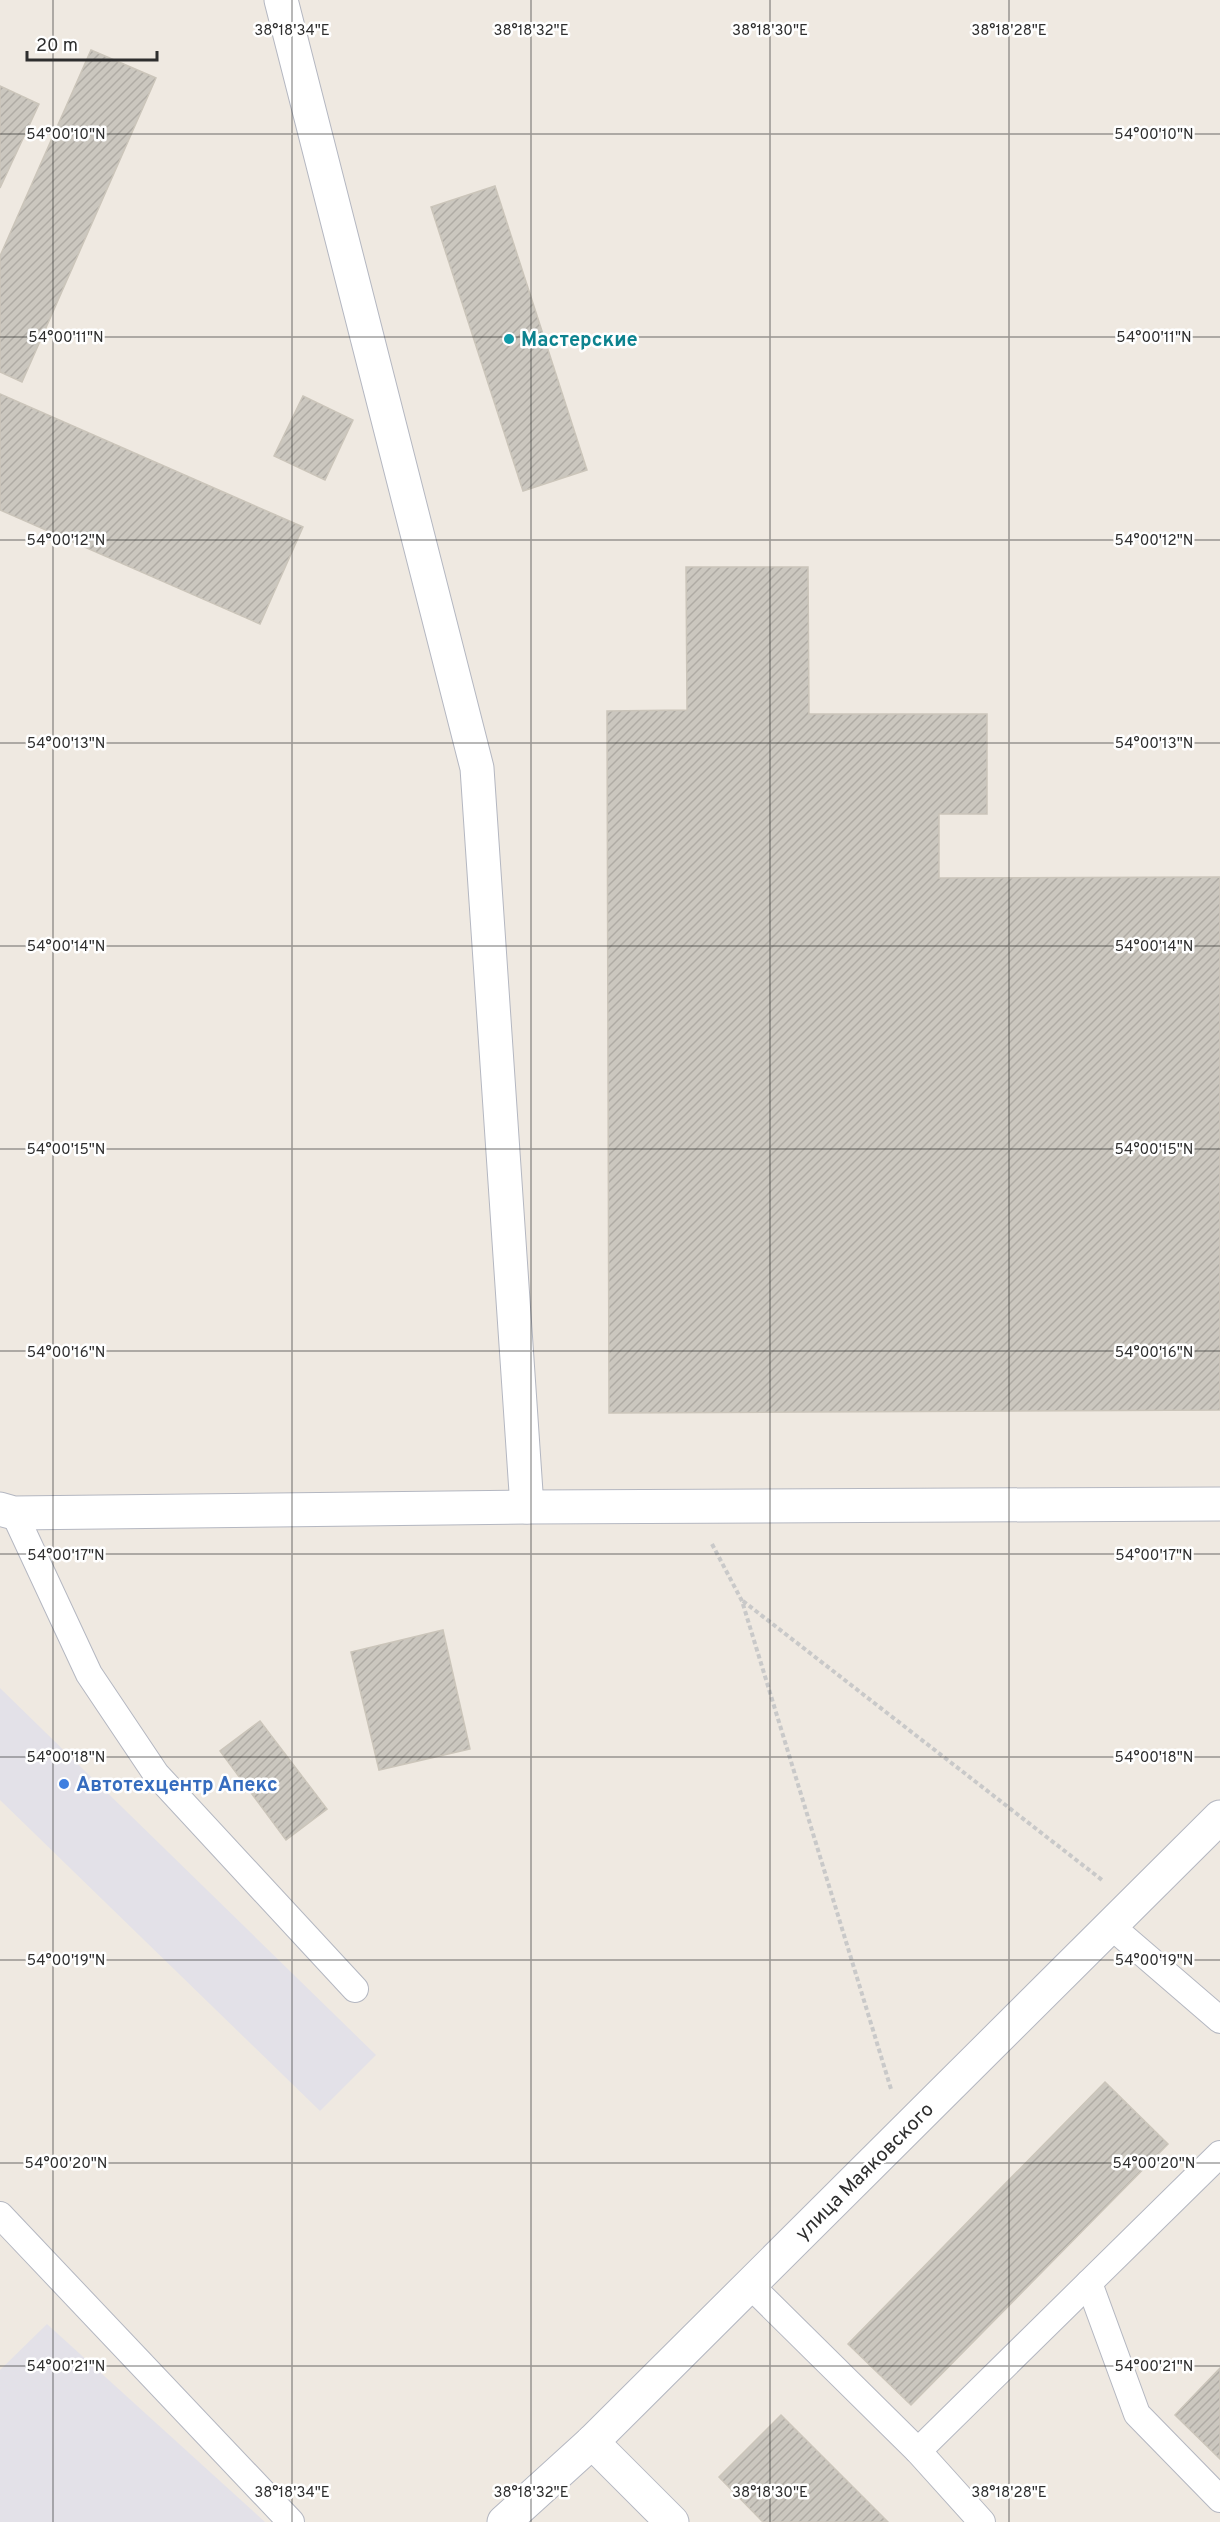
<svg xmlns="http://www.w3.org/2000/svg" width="1220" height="2522" viewBox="0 0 1220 2522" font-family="Overpass,sans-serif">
	<defs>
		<pattern id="building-hatch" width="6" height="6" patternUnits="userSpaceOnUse" patternTransform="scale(1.5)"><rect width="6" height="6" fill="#cbc7bf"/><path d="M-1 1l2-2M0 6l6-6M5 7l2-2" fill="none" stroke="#afaba4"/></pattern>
	</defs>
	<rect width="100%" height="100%" fill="#efe9e1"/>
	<g fill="#e3e1e8">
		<polygon points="0,1688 376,2055 320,2111 0,1800"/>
		<polygon points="47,2324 265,2522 0,2522 0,2370"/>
	</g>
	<g fill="url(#building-hatch)" stroke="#cbc5ba" stroke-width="1.5">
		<polygon points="91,50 156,78 22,382 0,372 0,256"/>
		<polygon points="0,86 39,104 0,188"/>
		<polygon points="495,186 587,470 523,491 431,207"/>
		<polygon points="0,394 303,527 260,624 0,510"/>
		<polygon points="303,396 353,420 325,480 274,456"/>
		<polygon points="686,567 808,567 809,714 987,714 987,814 939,814 939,878 1220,877 1220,1410 609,1413 607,711 687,710"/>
		<polygon points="443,1630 470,1749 379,1770 351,1652"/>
		<polygon points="260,1721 327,1809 286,1840 220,1751"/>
		<polygon points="1105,2082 1168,2144 911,2405 848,2344"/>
		<polygon points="1220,2368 1220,2459 1175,2415"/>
		<polygon points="781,2415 888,2522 763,2522 719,2477"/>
	</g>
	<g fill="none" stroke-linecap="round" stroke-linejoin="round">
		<g stroke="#b4b7c1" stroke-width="28">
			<g id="service">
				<polyline points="14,1513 89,1674 156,1774 355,1989"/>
				<polyline points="1111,1926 1220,2020"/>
				<polyline points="0,2215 291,2522"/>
				<polyline points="1089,2283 1137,2414 1220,2499"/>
				<polyline points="750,2285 918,2451 982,2522"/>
				<polyline points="918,2451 1220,2154"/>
			</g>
		</g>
		<g stroke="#b4b7c1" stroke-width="35">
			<g id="minor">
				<polyline points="281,0 477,768 527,1507 1220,1504"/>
				<polyline points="0,1509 14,1513 527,1507"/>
				<polyline points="592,2442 672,2522"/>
				<polyline points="504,2522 592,2442 1220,1817"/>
			</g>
		</g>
		<g stroke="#c9c9c9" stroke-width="4" stroke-dasharray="4.5 3" stroke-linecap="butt">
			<polyline points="712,1544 742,1601 891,2089"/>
			<polyline points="743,1601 1102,1880"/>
		</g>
		<use href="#service" stroke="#fff" stroke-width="26"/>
		<use href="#minor" stroke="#fff" stroke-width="33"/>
	</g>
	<path fill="none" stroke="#2e2e2e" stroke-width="1.5" stroke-opacity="0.45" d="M53,0v2522M292,0v2522M531,0v2522M770,0v2522M1009,0v2522M0,134h1220M0,337h1220M0,540h1220M0,743h1220M0,946h1220M0,1149h1220M0,1351h1220M0,1554h1220M0,1757h1220M0,1960h1220M0,2163h1220M0,2366h1220"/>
	<circle fill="#0f9aa8" stroke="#fff" stroke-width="2" cx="509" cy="339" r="6"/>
	<circle fill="#3f7fe0" stroke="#fff" stroke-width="2" cx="64" cy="1784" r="6"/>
	<g text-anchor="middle" stroke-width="5" stroke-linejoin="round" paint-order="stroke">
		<g font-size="20" font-weight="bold" fill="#0d838f" stroke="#fff" text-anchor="start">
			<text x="521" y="346">Мастерские</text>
		</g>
		<g font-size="20" font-weight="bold" fill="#366cbe" stroke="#fff" text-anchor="start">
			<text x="76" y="1791">Автотехцентр Апекс</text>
		</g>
		<g font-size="20" fill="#2e2e2e" stroke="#fff">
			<text transform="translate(864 2171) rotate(-45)" y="7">улица Маяковского</text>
		</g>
	</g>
	<g font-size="15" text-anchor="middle" fill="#2e2e2e" stroke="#fff" stroke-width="5" stroke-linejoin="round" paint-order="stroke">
		<text x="292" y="35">38°18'34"E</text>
		<text x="531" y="35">38°18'32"E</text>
		<text x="770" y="35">38°18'30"E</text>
		<text x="1009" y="35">38°18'28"E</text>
		<text x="1154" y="139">54°00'10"N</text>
		<text x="66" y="139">54°00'10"N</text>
		<text x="1154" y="342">54°00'11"N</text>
		<text x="66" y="342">54°00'11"N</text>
		<text x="1154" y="545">54°00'12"N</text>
		<text x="66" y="545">54°00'12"N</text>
		<text x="1154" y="748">54°00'13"N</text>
		<text x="66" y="748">54°00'13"N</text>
		<text x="66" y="951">54°00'14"N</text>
		<text x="1154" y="951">54°00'14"N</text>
		<text x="66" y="1154">54°00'15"N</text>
		<text x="1154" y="1154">54°00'15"N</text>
		<text x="66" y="1357">54°00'16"N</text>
		<text x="1154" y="1357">54°00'16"N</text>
		<text x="1154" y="1560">54°00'17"N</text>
		<text x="66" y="1560">54°00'17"N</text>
		<text x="1154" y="1762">54°00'18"N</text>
		<text x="66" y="1762">54°00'18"N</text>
		<text x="1154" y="1965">54°00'19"N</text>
		<text x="66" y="1965">54°00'19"N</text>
		<text x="1154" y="2168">54°00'20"N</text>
		<text x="66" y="2168">54°00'20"N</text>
		<text x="66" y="2371">54°00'21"N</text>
		<text x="1154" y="2371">54°00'21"N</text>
		<text x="292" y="2497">38°18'34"E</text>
		<text x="531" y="2497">38°18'32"E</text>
		<text x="770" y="2497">38°18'30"E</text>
		<text x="1009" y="2497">38°18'28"E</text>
	</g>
	<path d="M27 51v9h130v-9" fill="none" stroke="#2e2e2e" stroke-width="3"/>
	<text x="36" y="51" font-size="18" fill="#2e2e2e" stroke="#ffffff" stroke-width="4.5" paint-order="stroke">20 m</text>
</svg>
